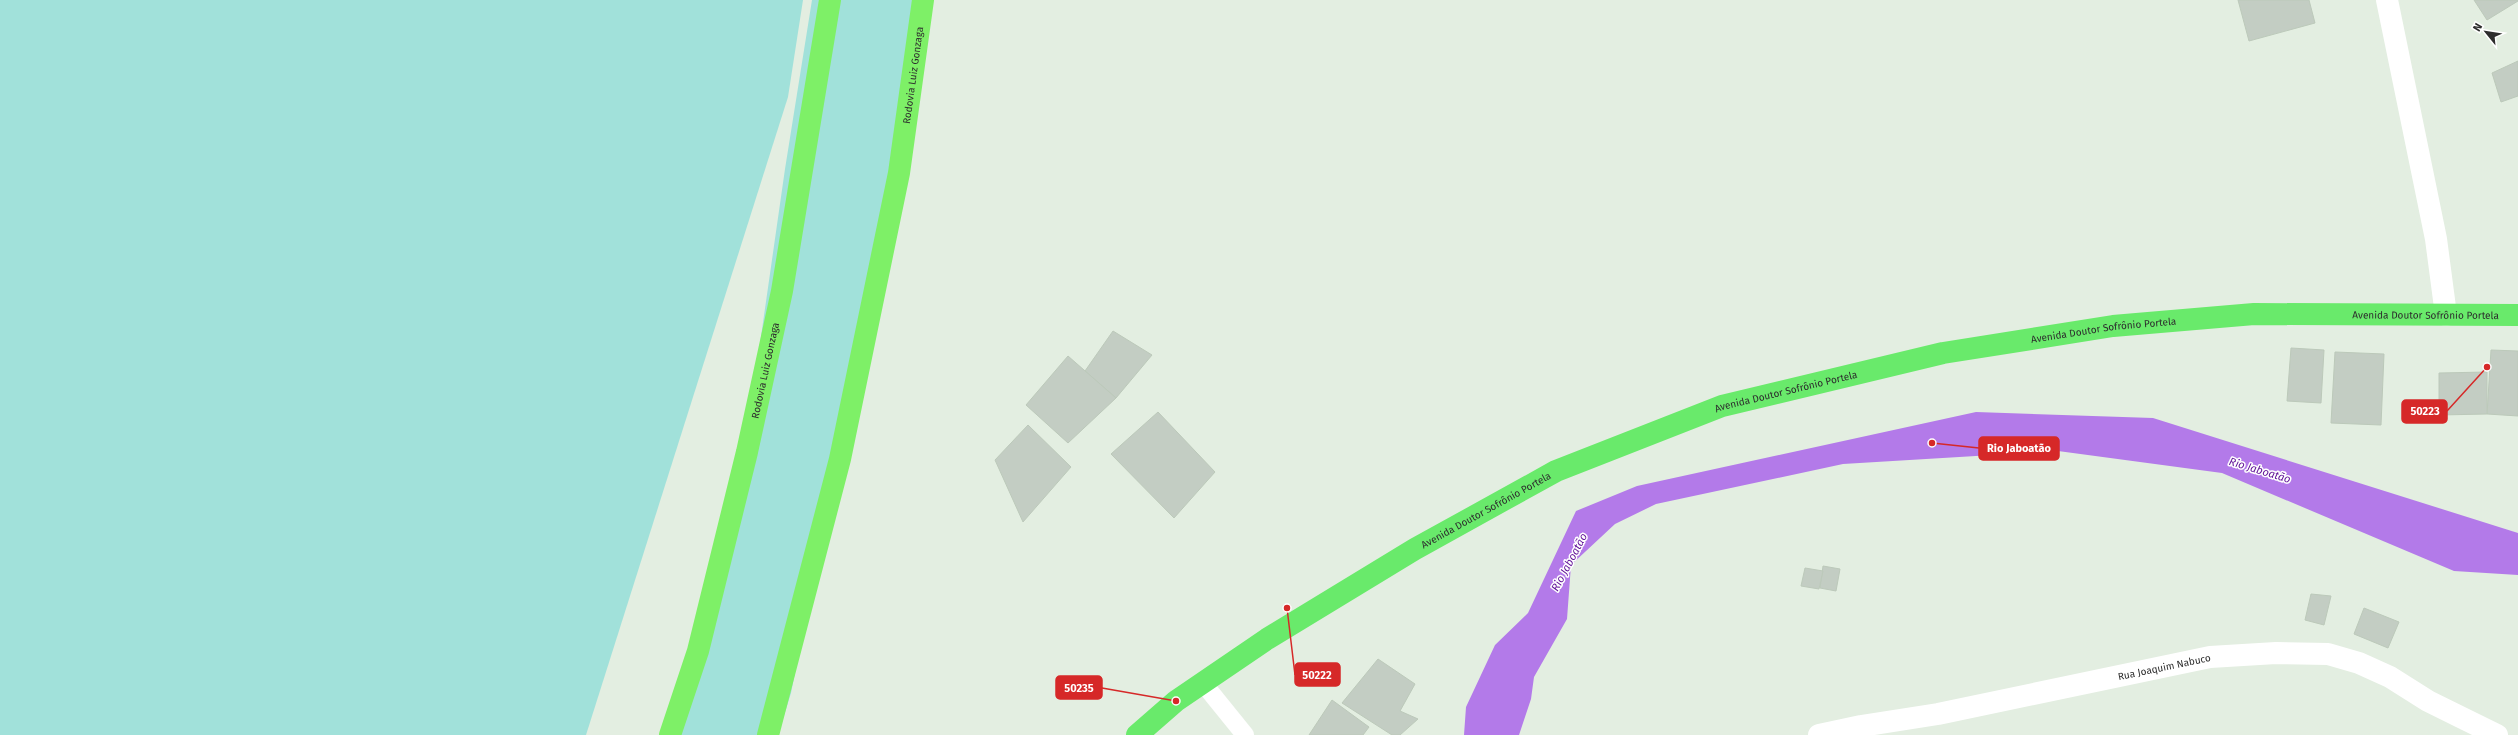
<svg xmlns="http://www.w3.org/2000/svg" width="2518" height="735" viewBox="0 0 2518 735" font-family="'Fira Sans',sans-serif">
	<rect width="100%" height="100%" fill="#e3eee1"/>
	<g fill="#a1e1da">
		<polygon points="0,0 803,0 788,97 586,735 0,735"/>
		<polygon points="812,0 929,0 791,693 778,735 668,735 734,525 785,169"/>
	</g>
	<polygon fill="#b37ae9" points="1976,412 2153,418 2518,533 2518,575 2454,571 2222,473 2058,451 1843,464 1656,504 1615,524 1571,565 1567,619 1534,677 1531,699 1519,735 1464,735 1466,707 1495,645 1528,613 1576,511 1637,486"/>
	<g fill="#c3cdc3" stroke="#bcc9ba">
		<polygon points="2238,0 2309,0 2315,23 2249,41"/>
		<polygon points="2474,0 2518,0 2518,1 2487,20"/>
		<polygon points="2518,61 2518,96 2501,102 2492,73"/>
		<polygon points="1113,331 1152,355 1116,398 1085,371"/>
		<polygon points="2291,348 2324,350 2321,403 2287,401"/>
		<polygon points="2491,350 2518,351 2518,416 2487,414"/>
		<polygon points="2335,352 2384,354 2381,425 2331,423"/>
		<polygon points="1068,356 1116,398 1068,443 1026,405"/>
		<polygon points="2487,372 2487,414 2439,415 2439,373"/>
		<polygon points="1158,412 1215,472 1174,518 1111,454"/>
		<polygon points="1028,425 1071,467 1023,522 995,460"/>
		<polygon points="1823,566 1840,569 1836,591 1820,588"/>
		<polygon points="1805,568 1823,571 1819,589 1801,586"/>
		<polygon points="2311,594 2331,596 2324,625 2305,620"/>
		<polygon points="2364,608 2399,622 2388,648 2354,634"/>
		<polygon points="1378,659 1415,684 1400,711 1418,719 1400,735 1392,735 1342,703"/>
		<polygon points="1332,700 1369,727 1363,735 1309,735"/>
	</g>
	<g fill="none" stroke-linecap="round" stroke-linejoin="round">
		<polyline stroke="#fff" stroke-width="18" points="1203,683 1245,735"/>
		<g stroke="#fff" stroke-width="22">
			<polyline points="2387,0 2436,239 2446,315"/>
			<path id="s1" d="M1819,735l42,-9 77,-12 272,-57 66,-4 52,1 31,9 31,14 38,24 69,34"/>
		</g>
		<path stroke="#69ea6b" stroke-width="22" id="s2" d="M1137,735l39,-34 91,-62 148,-90 141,-78 166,-65 221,-53 170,-27 141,-12 264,1"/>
		<g stroke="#7ef067" stroke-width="22">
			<path id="s3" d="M670,735l28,-84 49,-199 35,-161 48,-291"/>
			<path id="s4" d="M768,735l72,-276 59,-286 24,-173"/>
		</g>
	</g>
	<g text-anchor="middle" stroke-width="3" stroke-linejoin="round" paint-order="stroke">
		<g font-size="10" fill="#2d2d2d" stroke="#fff">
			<text dy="4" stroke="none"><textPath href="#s4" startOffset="676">Rodovia Luiz Gonzaga</textPath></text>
			<text dy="4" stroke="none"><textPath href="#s2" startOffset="1387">Avenida Doutor Sofrônio Portela</textPath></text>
			<text dy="4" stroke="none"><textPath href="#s2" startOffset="1064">Avenida Doutor Sofrônio Portela</textPath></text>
			<text dy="4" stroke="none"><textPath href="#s3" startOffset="377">Rodovia Luiz Gonzaga</textPath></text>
			<text dy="4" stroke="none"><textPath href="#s2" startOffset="740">Avenida Doutor Sofrônio Portela</textPath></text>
			<text dy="4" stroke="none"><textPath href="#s2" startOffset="416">Avenida Doutor Sofrônio Portela</textPath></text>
			<text dy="4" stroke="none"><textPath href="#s1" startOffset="352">Rua Joaquim Nabuco</textPath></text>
		</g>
		<g font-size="11" font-style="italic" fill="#631599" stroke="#fff">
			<text transform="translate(2260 470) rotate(17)" y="4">Rio Jaboatão</text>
			<text transform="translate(1569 562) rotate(-62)" y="4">Rio Jaboatão</text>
		</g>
	</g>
	<path fill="none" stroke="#d62828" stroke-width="1.5" d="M2487 367L2447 411M1932 443L1979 448M1287 608L1295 675M1176 701L1102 688"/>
	<g fill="#d62828" stroke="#fff" stroke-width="1.5">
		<circle cx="2487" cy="367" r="4"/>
		<circle cx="1932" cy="443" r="4"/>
		<circle cx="1287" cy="608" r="4"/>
		<circle cx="1176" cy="701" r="4"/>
	</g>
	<g fill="#d62828" stroke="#d62828" stroke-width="1.5">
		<rect x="2402" y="400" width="45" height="23" rx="4"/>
		<rect x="1979" y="437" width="80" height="23" rx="4"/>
		<rect x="1295" y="663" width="45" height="23" rx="4"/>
		<rect x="1056" y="676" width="46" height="23" rx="4"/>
	</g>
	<g font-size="11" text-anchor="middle" font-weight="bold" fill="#fff">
		<text x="2425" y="415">50223</text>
		<text x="2019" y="452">Rio Jaboatão</text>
		<text x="1317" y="679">50222</text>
		<text x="1079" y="692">50235</text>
	</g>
	<g transform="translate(2486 32) rotate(300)" stroke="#ffffff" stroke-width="3" paint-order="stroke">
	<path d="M0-3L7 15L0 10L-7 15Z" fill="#2d2d2d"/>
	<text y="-6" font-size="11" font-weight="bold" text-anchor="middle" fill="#2d2d2d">N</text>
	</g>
</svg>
